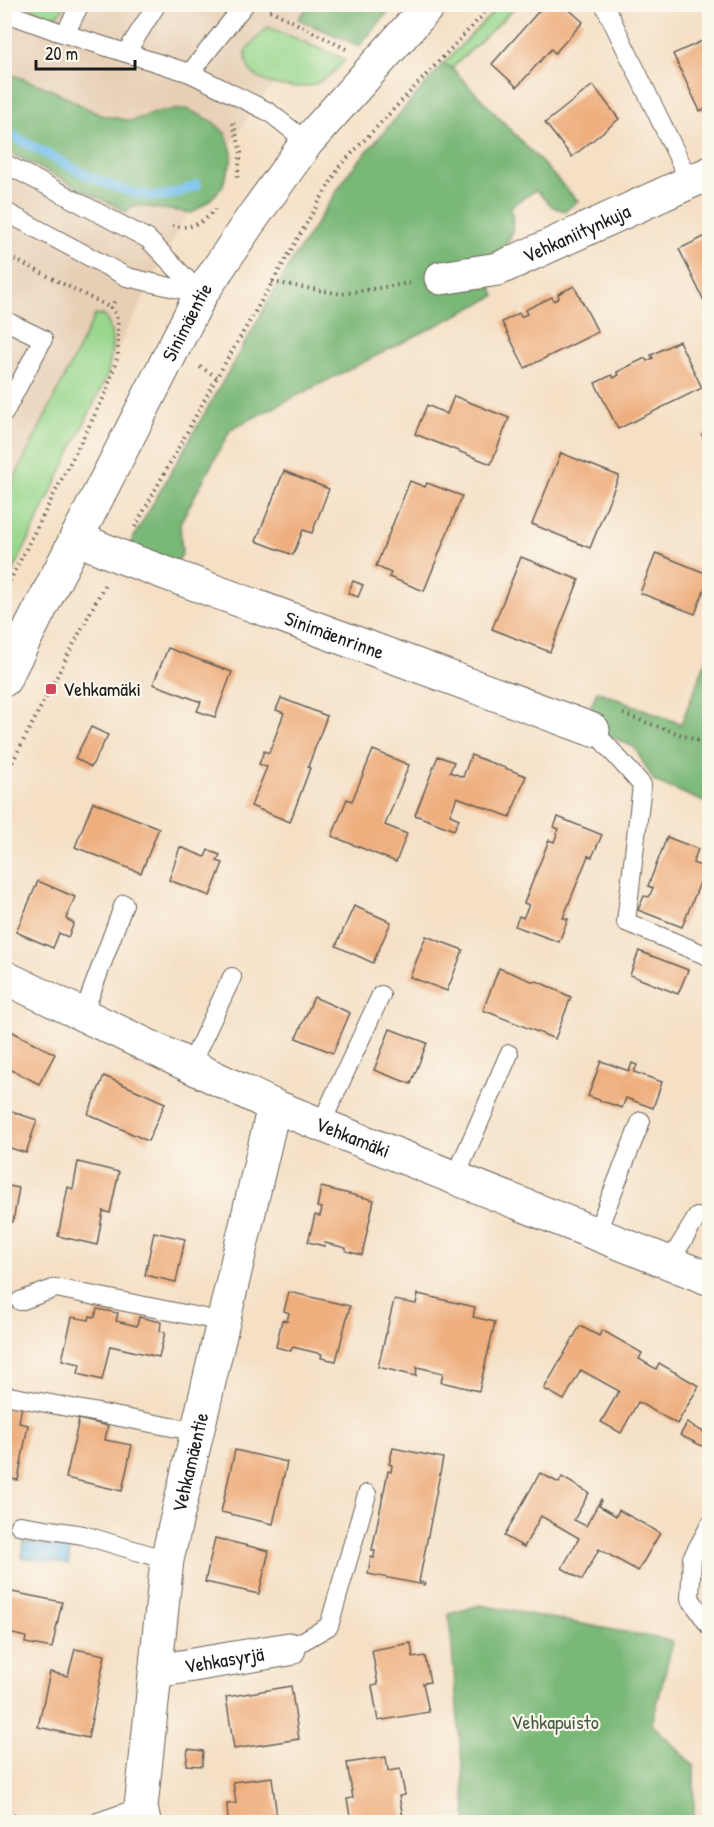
<svg xmlns="http://www.w3.org/2000/svg" width="714" height="1827" viewBox="0 0 714 1827" font-family="'Patrick Hand',sans-serif">
	<rect width="100%" height="100%" fill="#fbf7ec"/>
	<filter id="ink" filterUnits="userSpaceOnUse"><feTurbulence type="fractalNoise" baseFrequency=".0167" numOctaves="2"/><feDisplacementMap in="SourceGraphic" scale="12" xChannelSelector="R" yChannelSelector="G"/><feConvolveMatrix kernelMatrix="1 2 1 2 8 2 1 2 1" color-interpolation-filters="sRGB"/></filter>
	<filter id="wash" filterUnits="userSpaceOnUse"><feTurbulence type="fractalNoise" baseFrequency=".008" numOctaves="4" result="noise"/><feDisplacementMap in="SourceGraphic" scale="24" xChannelSelector="R" yChannelSelector="G"/><feGaussianBlur stdDeviation="1.35" result="paint"/><feColorMatrix in="noise" values="0 0 0 0 0 0 0 0 0 0 0 0 0 0 0 0 0 1.4 0 .05"/><feComposite in="paint" operator="in"/></filter>
	<g filter="url(#wash)">
		<rect width="100%" height="100%" fill="#f5e0c6"/>
		<polygon fill="#e7cfb5" points="5,5 344,5 254,107 182,223 5,570"/>
		<g fill="#98d78d" stroke="#5a7a54" stroke-width="1.5">
			<path d="M31,5v-1l34,1c-9,18 -18,11 -33,3z"/>
			<polygon points="500,5 518,5 452,68 443,64"/>
			<path d="M268,27l72,30 5,3c-9,11 -17,18 -30,24 -18,7 -61,2 -68,-20 -2,-4 -1,-10 -1,-14z"/>
			<path d="M95,315h8c14,15 8,41 5,59l-93,194 -6,7 -4,1v-78z"/>
		</g>
		<g fill="#7ab878" stroke="#4b6a4a" stroke-width="1.5">
			<polygon points="310,5 310,4 394,5 359,46 298,19"/>
			<path d="M443,64l9,4 126,133 -13,10 -12,-4 -17,-17 -25,16c5,33 0,39 -29,55l13,35 -264,133 -51,94 2,31 -6,10 -49,-15 163,-285 60,-93z"/>
			<polygon points="8,73 50,89 100,115 131,121 161,111 187,109 212,121 226,134 232,152 231,162 222,187 209,201 192,213 133,205 127,212 5,150 4,74"/>
			<polygon points="709,653 709,804 654,781 634,747 584,724 597,691 681,724"/>
			<polygon points="480,1605 673,1641 652,1724 694,1766 694,1822 467,1822 449,1614"/>
		</g>
		<polygon fill="#73bfed" stroke="#486e84" stroke-width="1.5" points="24,1542 70,1549 68,1564 22,1557"/>
		<g fill="none" stroke-linecap="round" stroke-linejoin="round">
			<path stroke="#73bfed" stroke-width="10" d="M4,131c43,22 102,61 149,65 15,1 30,-5 44,-11"/>
		</g>
		<g id="blocks">
			<g fill="#eeae7e">
				<polygon points="545,4 563,4 583,22 555,53 551,49 517,87 492,64"/>
				<polygon points="709,38 710,107 700,111 673,54"/>
				<polygon points="593,85 619,119 572,157 545,123"/>
				<polygon points="710,234 710,309 708,309 679,249"/>
				<polygon points="574,286 598,332 525,368 502,322 519,313 521,317 527,314 525,310 552,297 554,301 559,298 558,294"/>
				<polygon points="679,341 702,388 618,429 595,383 612,375 614,378 619,375 617,372 645,358 647,361 653,358 651,355"/>
				<polygon points="454,396 509,418 491,464 415,434 427,405 447,414"/>
				<polygon points="710,432 710,450 702,435"/>
				<polygon points="561,453 619,476 590,548 532,524"/>
				<polygon points="284,471 329,489 312,533 303,530 293,555 256,541"/>
				<polygon points="410,481 425,487 427,483 462,496 424,591 389,577 391,573 376,566"/>
				<polygon points="656,553 710,575 695,614 640,593"/>
				<polygon points="521,557 579,580 550,652 492,629"/>
				<polygon points="353,581 363,585 358,597 348,593"/>
				<polygon points="168,648 232,672 215,717 197,711 201,702 153,684"/>
				<polygon points="281,698 327,716 308,767 310,768 290,822 251,806 267,767 259,764 264,751 269,753 284,713 276,710"/>
				<polygon points="91,727 108,735 91,767 75,758"/>
				<polygon points="373,750 409,765 385,825 407,834 396,862 332,836 347,799 352,801"/>
				<polygon points="471,755 526,776 510,817 457,797 450,815 459,819 454,830 415,815 438,756 454,762 450,772 463,777"/>
				<polygon points="93,802 159,828 141,873 75,847"/>
				<polygon points="558,817 602,835 592,857 588,856 563,918 568,919 559,942 515,926 519,916 523,918 529,905 524,903 549,840 554,842 559,829 554,827"/>
				<polygon points="667,837 698,849 693,863 706,868 682,927 638,910 644,896 649,897 653,888 648,886"/>
				<polygon points="180,847 205,857 208,850 220,855 217,861 223,863 210,896 169,880"/>
				<polygon points="38,881 75,897 66,919 74,923 68,937 59,933 53,948 16,932"/>
				<polygon points="354,906 391,922 373,963 336,946"/>
				<polygon points="426,936 463,950 447,991 410,977"/>
				<polygon points="639,951 688,970 678,994 630,975"/>
				<polygon points="499,968 534,982 537,981 571,997 555,1039 483,1010"/>
				<polygon points="314,997 350,1013 333,1053 296,1038"/>
				<polygon points="5,1028 55,1054 39,1084 4,1066"/>
				<polygon points="390,1029 427,1043 411,1084 374,1070"/>
				<polygon points="601,1061 629,1071 632,1063 637,1065 634,1072 662,1082 653,1108 626,1098 622,1108 588,1096"/>
				<polygon points="104,1076 165,1103 148,1141 88,1114"/>
				<polygon points="4,1109 37,1120 26,1153 4,1146"/>
				<polygon points="78,1162 119,1172 110,1213 103,1211 97,1245 58,1236 68,1187 73,1189"/>
				<polygon points="4,1185 19,1188 13,1222 4,1221"/>
				<polygon points="321,1187 374,1200 362,1255 346,1251 346,1248 325,1243 324,1246 308,1242 315,1215 320,1216 322,1208 317,1207"/>
				<polygon points="154,1232 185,1239 176,1282 145,1275"/>
				<polygon points="289,1292 350,1306 336,1361 321,1358 322,1354 292,1347 291,1351 276,1347 282,1320 287,1321 289,1313 284,1311"/>
				<polygon points="418,1294 475,1307 473,1317 495,1322 479,1391 441,1382 443,1373 417,1367 416,1376 378,1367 394,1300 416,1304"/>
				<polygon points="97,1309 118,1313 116,1321 137,1326 139,1317 161,1322 160,1331 165,1332 159,1357 110,1346 102,1380 78,1374 80,1364 62,1360 72,1317 89,1320 90,1316 95,1317"/>
				<polygon points="580,1326 599,1336 602,1330 642,1353 639,1359 656,1369 659,1363 699,1386 677,1424 638,1402 621,1433 601,1422 619,1391 581,1370 564,1400 544,1389"/>
				<polygon points="4,1401 22,1405 19,1423 28,1425 18,1480 4,1478"/>
				<polygon points="79,1419 108,1426 105,1440 132,1445 122,1491 66,1478"/>
				<polygon points="687,1423 709,1435 704,1447 680,1435"/>
				<polygon points="393,1448 443,1458 419,1582 425,1583 424,1585 368,1574 371,1557 374,1558 375,1550 372,1550 388,1471 391,1472 392,1465 389,1464"/>
				<polygon points="235,1450 287,1462 273,1524 221,1512"/>
				<polygon points="540,1473 559,1483 562,1477 589,1493 574,1520 586,1526 601,1499 602,1501 599,1506 616,1516 619,1510 660,1533 638,1571 599,1549 582,1580 562,1568 579,1538 541,1516 524,1547 504,1536"/>
				<polygon points="215,1538 269,1551 259,1594 205,1582"/>
				<polygon points="7,1591 62,1602 52,1648 25,1643 26,1637 4,1632 4,1603"/>
				<polygon points="411,1643 413,1658 425,1656 430,1682 423,1683 429,1712 378,1721 372,1686 378,1685 372,1650"/>
				<polygon points="75,1649 105,1655 88,1738 38,1727 50,1672 68,1676"/>
				<polygon points="291,1686 299,1739 234,1749 226,1697"/>
				<polygon points="188,1749 203,1751 202,1766 186,1765"/>
				<polygon points="386,1757 388,1771 400,1769 405,1795 399,1796 404,1822 351,1822 347,1799 353,1798 347,1763"/>
				<polygon points="272,1777 277,1818 228,1822 227,1804 236,1803 233,1782"/>
			</g>
		</g>
	</g>
	<g filter="url(#ink)">
		<use href="#blocks" fill-opacity="0" stroke="#686158" stroke-width="1.5"/>
		<g fill="none" stroke-linecap="round" stroke-linejoin="round">
			<g stroke="#686158" stroke-width="20">
				<g id="lane">
					<polyline points="604,4 690,182"/>
					<polyline points="4,12 59,32 190,73 269,112 307,142"/>
					<polyline points="65,34 80,4"/>
					<polyline points="126,53 157,4"/>
					<polyline points="190,73 245,4"/>
					<polyline points="4,163 148,239 201,294"/>
					<polyline points="4,211 127,277 201,294"/>
					<polyline points="4,320 43,339 4,413"/>
					<polyline points="593,730 642,785 626,922 710,957"/>
					<polyline points="83,1015 124,904"/>
					<polyline points="190,1066 232,977"/>
					<polyline points="321,1124 381,995"/>
					<polyline points="455,1178 509,1054"/>
					<polyline points="596,1234 641,1121"/>
					<polyline points="669,1263 697,1217"/>
					<polyline points="20,1301 56,1288 224,1322"/>
					<polyline points="4,1395 198,1432"/>
					<polyline points="19,1525 83,1535 167,1560"/>
					<polyline points="710,1525 692,1558 690,1598 710,1627"/>
					<polyline points="289,1649 329,1626 367,1494"/>
					<polyline points="4,1818 10,1822"/>
					<polyline points="98,1822 141,1807"/>
				</g>
			</g>
			<g stroke="#686158" stroke-width="35">
				<g id="street">
					<path id="s1" d="M441,278l57,-9 212,-96"/>
					<path id="s2" d="M76,538l43,18 474,174"/>
					<path id="s3" d="M4,977l270,129 436,173"/>
					<path id="s4" d="M157,1671l132,-22"/>
					<path id="s5" d="M144,1822l-3,-15 26,-247 107,-454"/>
				</g>
			</g>
			<g stroke="#686158" stroke-width="35">
				<g id="primary">
					<path id="s6" d="M4,680l197,-386 49,-73 57,-79 123,-138"/>
				</g>
			</g>
			<g stroke="#686158" stroke-width="4" stroke-dasharray="1.5 4.5" stroke-linecap="butt">
				<polyline points="270,10 346,49"/>
				<polyline points="233,123 241,152 237,179"/>
				<path d="M172,226c19,3 30,-2 43,-17"/>
				<polyline points="4,254 111,308"/>
				<polyline points="272,282 341,294 410,283"/>
				<polyline points="200,367 217,377"/>
				<polyline points="135,527 217,377 340,166 493,4"/>
				<polyline points="4,592 106,393 118,355 118,323 115,313 111,308 116,298"/>
				<polyline points="623,714 710,745"/>
				<polyline points="4,778 105,584"/>
			</g>
			<use href="#lane" stroke="#fff" stroke-width="18"/>
			<use href="#street" stroke="#fff" stroke-width="33"/>
			<use href="#primary" stroke="#fff" stroke-width="33"/>
		</g>
	</g>
	<rect fill="#d1495b" stroke="#fbf7ec" stroke-width="2" x="45" y="683" width="12" height="12" rx="3"/>
	<g text-anchor="middle" stroke-width="4.5" stroke-linejoin="round" paint-order="stroke">
		<g font-size="20" fill="#1c1c1c" stroke="#fbf7ec">
			<text dy="7" stroke="none"><textPath href="#s1" startOffset="144">Vehkaniitynkuja</textPath></text>
			<text dy="7" stroke="none"><textPath href="#s6" startOffset="402">Sinimäentie</textPath></text>
			<text dy="7" stroke="none"><textPath href="#s2" startOffset="276">Sinimäenrinne</textPath></text>
			<text dy="7" stroke="none"><textPath href="#s3" startOffset="384">Vehkamäki</textPath></text>
			<text dy="7" stroke="none"><textPath href="#s5" startOffset="364">Vehkamäentie</textPath></text>
			<text dy="7" stroke="none"><textPath href="#s4" startOffset="68">Vehkasyrjä</textPath></text>
		</g>
		<g font-size="20" fill="#1c1c1c" stroke="#fbf7ec" text-anchor="start">
			<text x="63" y="696">Vehkamäki</text>
		</g>
		<g font-size="20" fill="#475d44" stroke="#fbf7ec">
			<text x="555" y="1729">Vehkapuisto</text>
		</g>
	</g>
	<rect width="714" height="1827" fill="none" stroke="#fbf7ec" stroke-width="24"/>
	<path d="M36 60v9h99v-9" fill="none" stroke="#1c1c1c" stroke-width="3"/>
	<text x="45" y="60" font-size="18" fill="#1c1c1c" stroke="#fbf7ec" stroke-width="4.5" paint-order="stroke">20 m</text>
</svg>
